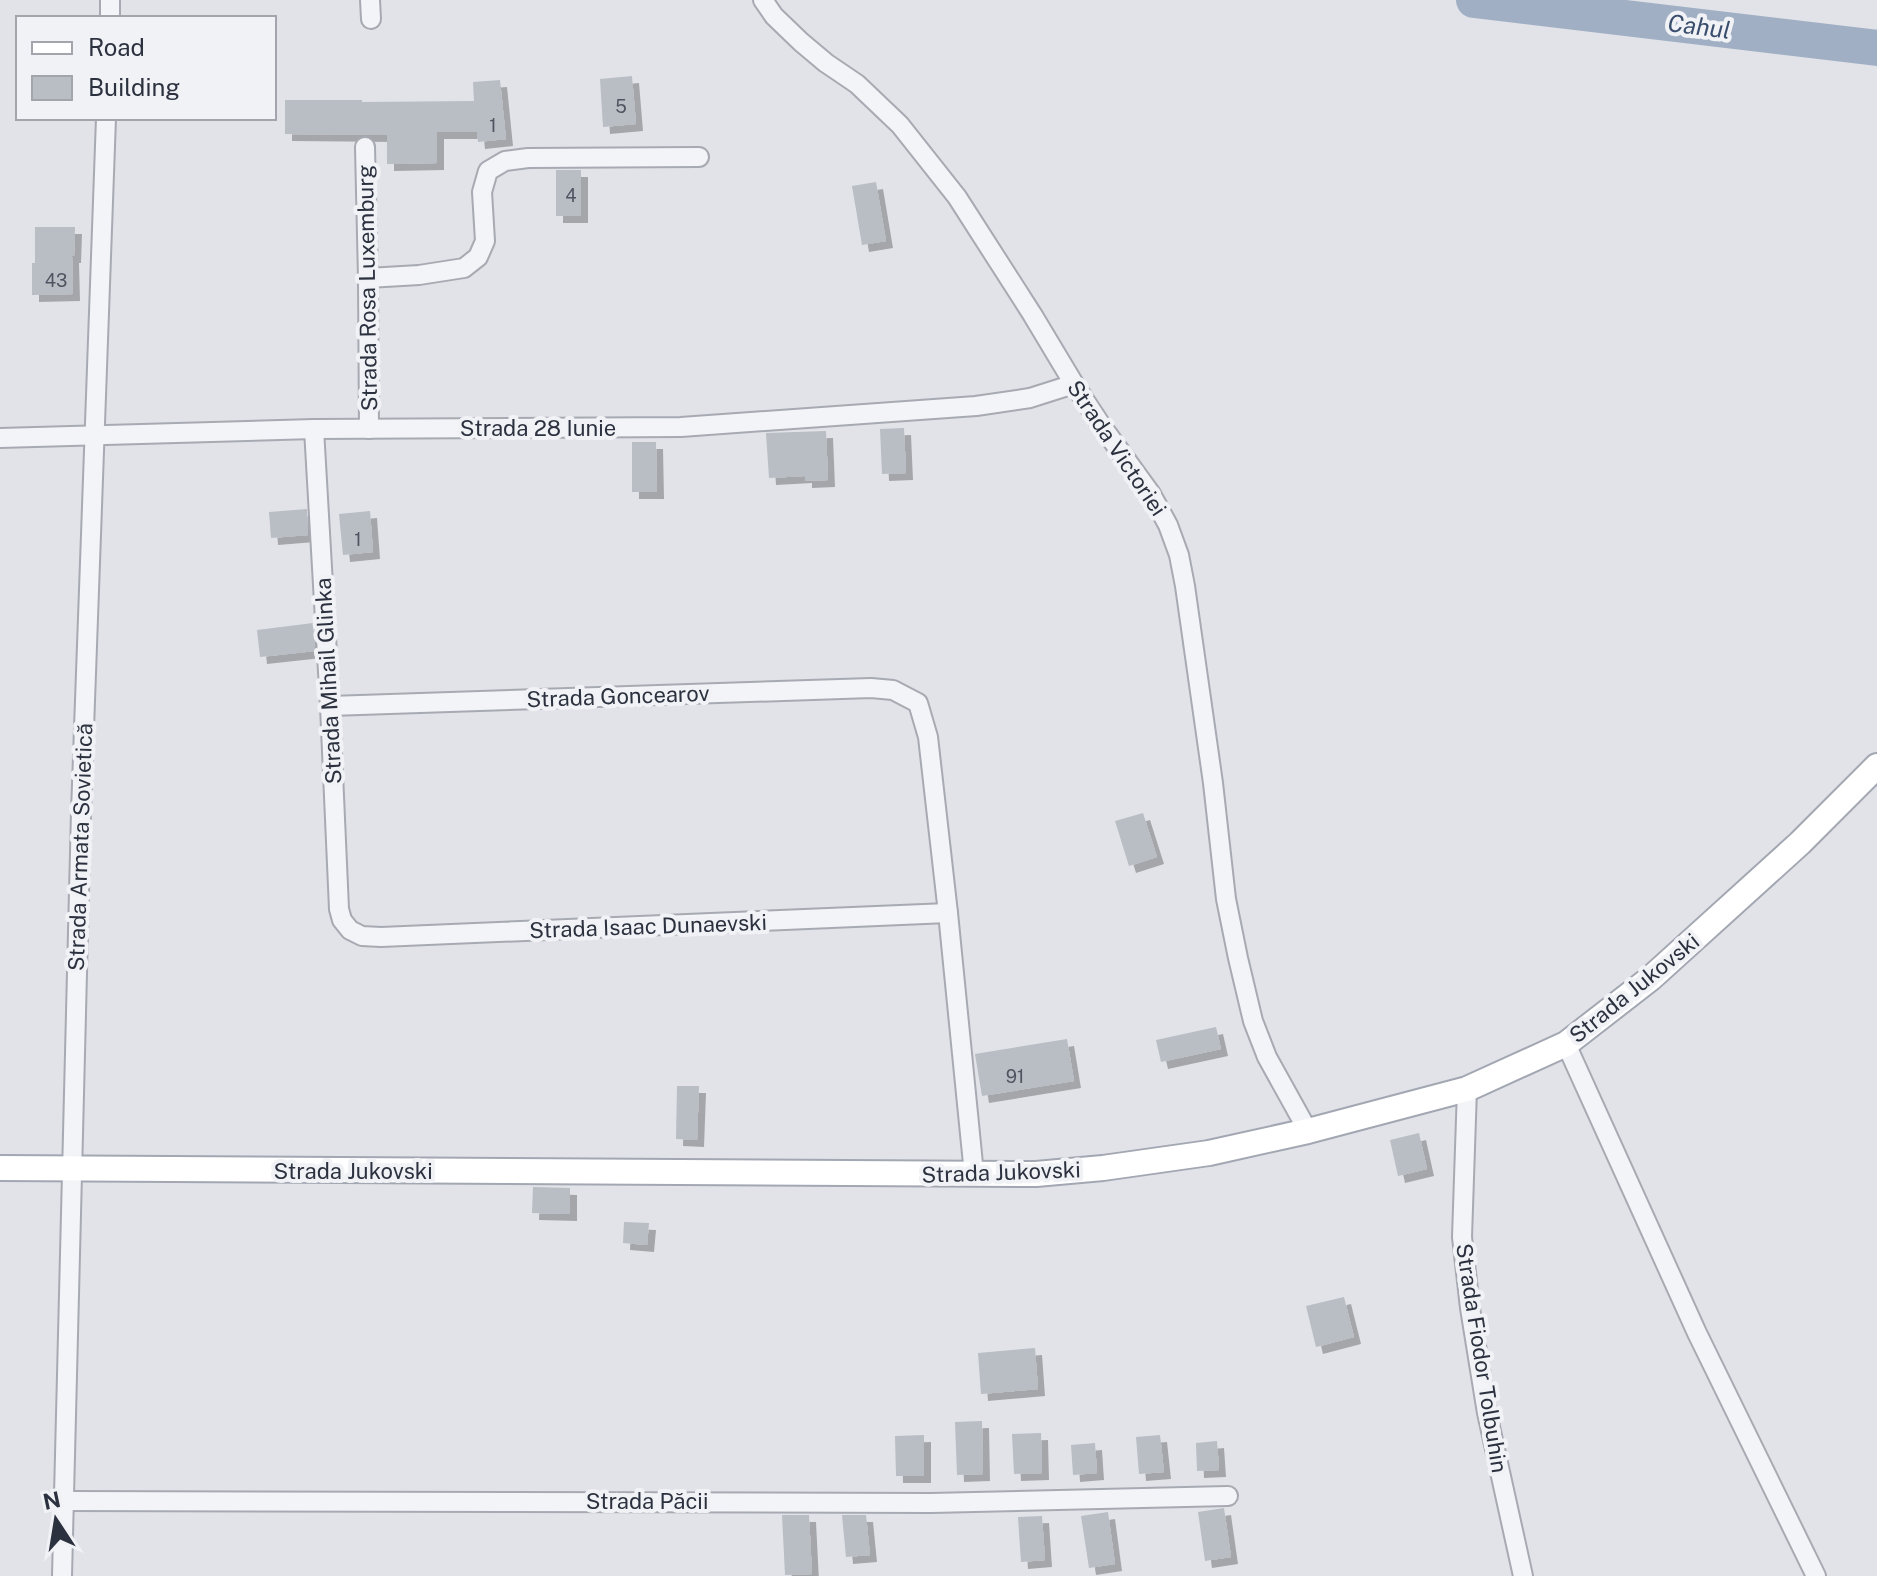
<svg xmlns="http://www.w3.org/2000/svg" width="1877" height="1576" viewBox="0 0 1877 1576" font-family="'Public Sans',sans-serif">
	<defs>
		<filter id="shadow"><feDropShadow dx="7" dy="7" stdDeviation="0" flood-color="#0004"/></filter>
	</defs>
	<rect width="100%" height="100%" fill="#e1e3e8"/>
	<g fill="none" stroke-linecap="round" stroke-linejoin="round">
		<polyline stroke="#a0afc4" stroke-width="36" points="1474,0 1877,48"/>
	</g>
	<g fill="#b9bdc4" filter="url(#shadow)">
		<polygon points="632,76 636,124 603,127 600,79"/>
		<polygon points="500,80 506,139 478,142 477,132 437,132 437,163 387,164 387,135 285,134 285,100 362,100 362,102 474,101 473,82"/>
		<rect x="556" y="170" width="25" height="46"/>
		<polygon points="876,182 886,241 862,245 852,186"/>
		<polygon points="35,227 75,227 74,256 72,256 73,294 32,295 32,263 35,263"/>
		<polygon points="904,428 906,473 882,474 880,429"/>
		<polygon points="826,431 828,480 805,481 805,476 769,478 766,433"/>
		<polygon points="632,442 656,442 657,492 632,492"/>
		<polygon points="307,509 308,535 271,538 269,512"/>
		<polygon points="370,511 373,552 343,555 339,514"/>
		<polygon points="313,623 315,651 260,657 257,630"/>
		<polygon points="1143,813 1157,857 1129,866 1115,821"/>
		<polygon points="1216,1027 1221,1049 1161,1062 1156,1040"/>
		<polygon points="1067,1039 1074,1081 982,1096 975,1054"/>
		<polygon points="677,1086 699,1086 697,1140 676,1139"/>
		<polygon points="1419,1133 1427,1169 1398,1176 1390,1140"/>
		<polygon points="533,1187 570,1188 570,1214 532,1213"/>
		<polygon points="624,1222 649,1223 647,1245 623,1243"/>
		<polygon points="1344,1297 1354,1337 1316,1347 1306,1306"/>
		<polygon points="1035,1348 1038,1389 981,1394 978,1353"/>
		<polygon points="982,1421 983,1474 957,1475 955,1422"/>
		<polygon points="1041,1433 1042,1473 1014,1474 1012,1434"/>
		<polygon points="924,1435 924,1476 896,1476 895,1436"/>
		<polygon points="1160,1435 1164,1472 1139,1474 1136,1437"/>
		<polygon points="1217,1441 1219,1470 1197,1471 1196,1443"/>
		<polygon points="1095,1443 1097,1473 1073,1475 1071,1445"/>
		<polygon points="1224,1508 1231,1557 1205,1561 1198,1512"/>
		<polygon points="1108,1512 1115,1564 1089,1568 1081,1516"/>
		<polygon points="782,1515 809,1515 812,1574 785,1575"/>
		<polygon points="842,1515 866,1515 870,1555 846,1557"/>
		<polygon points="1042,1516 1045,1560 1021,1562 1018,1517"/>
	</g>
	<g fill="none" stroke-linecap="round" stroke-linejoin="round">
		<g stroke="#a7aab2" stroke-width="22">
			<g id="minor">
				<polyline points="370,0 371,19"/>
				<polyline points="763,0 774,16 801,42 826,63 857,84 900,125 957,197 1032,314 1074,384 1101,425 1151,494 1168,525 1179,555 1185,586 1213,783 1226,899 1238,958 1253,1021 1267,1057 1308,1131"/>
				<polyline points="110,18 110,0"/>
				<polyline points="365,147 368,278 369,429"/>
				<polyline points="368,278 419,275 464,268 478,257 485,241 482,192 488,171 505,161 528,158 699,157"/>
				<polyline points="314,429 330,706 339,909 342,920 350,930 362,936 381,937 948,913"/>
				<polyline points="0,438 314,429 681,427 976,406 1030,398 1074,384"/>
				<polyline points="330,706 871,688 893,690 918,703 928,737 948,913 974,1174"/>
				<polyline points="1566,1044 1697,1333 1816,1576"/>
				<polyline points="1467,1089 1462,1237 1470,1308 1487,1413 1523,1576"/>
				<polyline points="65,1501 931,1503 1228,1496"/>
				<polyline points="62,1576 81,812 106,118"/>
			</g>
		</g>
		<g stroke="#a2a7b2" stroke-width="28">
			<polyline id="major" points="0,1168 1036,1174 1103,1168 1209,1153 1308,1131 1467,1089 1566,1044 1651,978 1800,843 1877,766"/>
		</g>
		<use href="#minor" stroke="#f3f4f7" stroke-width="18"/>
		<use href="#major" stroke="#fff" stroke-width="24"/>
	</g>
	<g text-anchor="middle" stroke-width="8" stroke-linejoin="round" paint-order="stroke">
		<g font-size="18" fill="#4e5460">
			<text x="621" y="113">5</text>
			<text x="493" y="132">1</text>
			<text x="571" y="202">4</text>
			<text x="56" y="287">43</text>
			<text x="358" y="546">1</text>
			<text x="1015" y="1083">91</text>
		</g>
		<g font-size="22" fill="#2b313e" stroke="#f1f2f6">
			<text transform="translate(367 288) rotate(-91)" y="8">Strada Rosa Luxemburg</text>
			<text x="538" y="436">Strada 28 Iunie</text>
			<text transform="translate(1117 448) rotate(56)" y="8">Strada Victoriei</text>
			<text transform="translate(328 681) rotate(-93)" y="8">Strada Mihail Glinka</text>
			<text transform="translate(618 696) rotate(-2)" y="8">Strada Goncearov</text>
			<text transform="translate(80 847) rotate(-88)" y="8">Strada Armata Sovietică</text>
			<text transform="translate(648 926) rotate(-2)" y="8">Strada Isaac Dunaevski</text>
			<text transform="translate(1634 988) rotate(-39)" y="8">Strada Jukovski</text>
			<text x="353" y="1179">Strada Jukovski</text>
			<text transform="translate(1001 1172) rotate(-2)" y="8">Strada Jukovski</text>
			<text transform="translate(1482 1358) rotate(81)" y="8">Strada Fiodor Tolbuhin</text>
			<text x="647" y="1509">Strada Păcii</text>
		</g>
		<g font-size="24" font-style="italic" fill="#3a4e6d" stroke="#f1f2f6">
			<text transform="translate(1699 27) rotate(7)" y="8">Cahul</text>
		</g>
	</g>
	<rect x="16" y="16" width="260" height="104" fill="#f1f2f6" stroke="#a2a5ac" stroke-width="2"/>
	<rect x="32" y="42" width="40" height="12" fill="#ffffff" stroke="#a2a5ac" stroke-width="2"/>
	<text x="88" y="56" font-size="24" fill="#2b313e">Road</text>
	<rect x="32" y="76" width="40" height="24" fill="#b9bdc4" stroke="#a2a5ac" stroke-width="2"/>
	<text x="88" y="96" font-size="24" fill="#2b313e">Building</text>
	<g transform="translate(56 1520) rotate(348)" stroke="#f1f2f6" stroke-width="6" paint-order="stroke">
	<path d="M0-6L14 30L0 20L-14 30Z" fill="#2b313e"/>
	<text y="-12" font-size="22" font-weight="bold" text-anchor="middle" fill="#2b313e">N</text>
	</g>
</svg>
